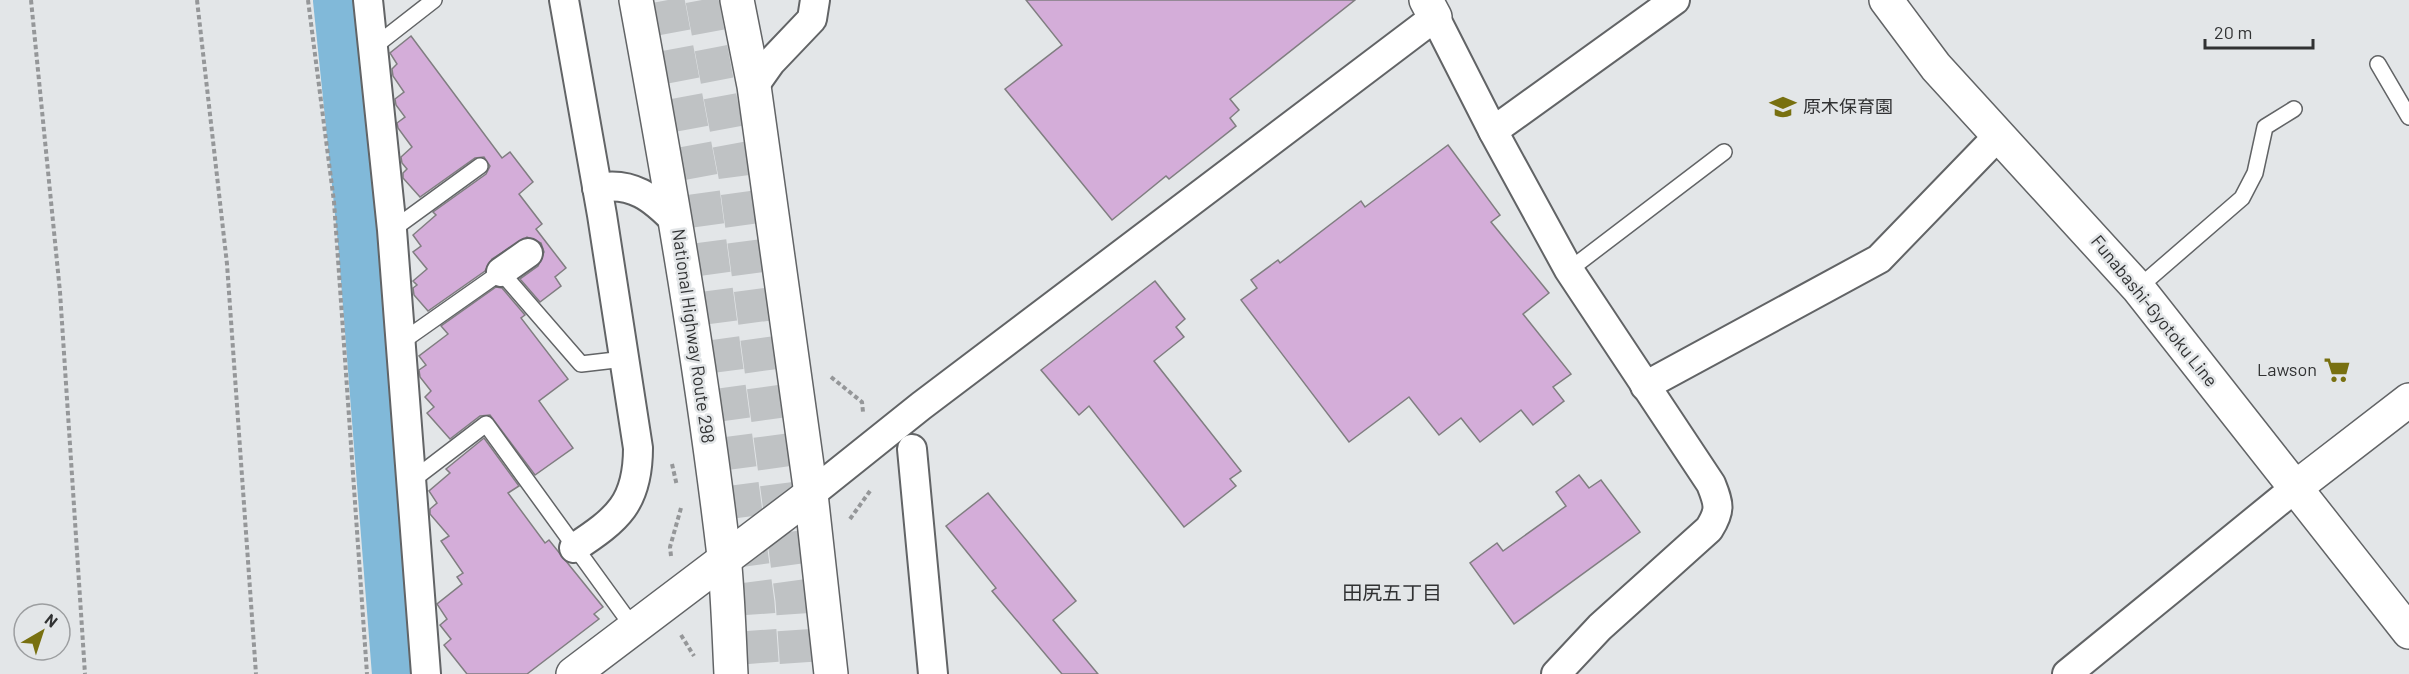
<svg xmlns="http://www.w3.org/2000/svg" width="2409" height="674" viewBox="0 0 2409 674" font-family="Barlow,'Noto Sans JP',sans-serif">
	<rect width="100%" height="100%" fill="#e3e6e8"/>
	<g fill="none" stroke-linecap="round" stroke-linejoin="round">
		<polyline stroke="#81b9d9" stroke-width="64" points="345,0 370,242 404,674"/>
	</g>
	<g fill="#d4add9" stroke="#807e81" stroke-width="1.5">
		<polygon points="1026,0 1355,0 1230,99 1239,110 1230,118 1236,126 1169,179 1166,176 1112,220 1005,89 1062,45"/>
		<polygon points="411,36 502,158 510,152 533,182 519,194 542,224 536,229 566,268 555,277 561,286 540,302 520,279 538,266 544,252 541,243 527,237 492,259 485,271 428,311 414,295 413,288 417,285 413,281 427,269 413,252 421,246 413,235 436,215 433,212 486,174 490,166 484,157 475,158 420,197 403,178 403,173 407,169 402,163 401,157 412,147 398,128 397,123 405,117 396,105 395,99 404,92 393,76 392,69 397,64 390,53"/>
		<polygon points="1448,145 1500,215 1491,222 1549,293 1523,314 1571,374 1553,387 1564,401 1533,425 1521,410 1480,442 1461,418 1439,435 1409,397 1349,442 1241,300 1257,288 1251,280 1278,260 1280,263 1361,201 1365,207"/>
		<polygon points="1155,281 1185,319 1176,327 1184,337 1154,361 1241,471 1230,479 1236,486 1184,527 1089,406 1079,415 1041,370"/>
		<polygon points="496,287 502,288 525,315 521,318 568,379 539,401 573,448 535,475 490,415 480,416 450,439 427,413 434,407 425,397 431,391 420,377 419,370 426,365 419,356 448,334 441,326"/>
		<polygon points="484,438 519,486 508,493 545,543 549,540 603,607 594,614 599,619 527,674 467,674 444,645 451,639 440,625 447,619 437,604 462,584 457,577 463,573 441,541 449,536 430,514 430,509 437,503 429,491 450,473 446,469"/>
		<polygon points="1579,475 1589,488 1601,480 1640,532 1514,624 1470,563 1497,543 1503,551 1566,506 1556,492"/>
		<polygon points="988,493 1076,601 1053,620 1098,674 1062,674 992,591 996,588 946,526"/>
	</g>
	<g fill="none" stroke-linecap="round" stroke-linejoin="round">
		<g stroke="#bfc2c4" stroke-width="33" stroke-dasharray="33 16" stroke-linecap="butt">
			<polyline points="668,0 702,182 758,603 763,674"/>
			<polyline points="702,0 735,176 792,600 797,674"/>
		</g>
		<g stroke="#626466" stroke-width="18">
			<g id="service">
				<polyline points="375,46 434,0"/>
				<polyline points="2378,64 2409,117"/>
				<polyline points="392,230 480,166"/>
				<polyline points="1569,270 1724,152"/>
				<polyline points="2138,288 2242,198 2255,173 2265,127 2294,109"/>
				<polyline points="400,343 501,272 581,364 624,359"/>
				<polyline points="410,482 486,424 633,627"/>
			</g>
		</g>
		<g stroke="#626466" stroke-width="32">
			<g id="minor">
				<polyline points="368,0 392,230 426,674"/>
				<path d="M564,0l38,215 36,233c0,55 -20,71 -64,100"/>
				<polyline points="754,86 771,62 812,19 815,0"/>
				<polyline points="1493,131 1675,0"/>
				<path d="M597,188c35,-7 56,10 79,34"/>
				<polyline points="501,272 528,253"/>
				<polyline points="1645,386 1879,259 1999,135"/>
				<polyline points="912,449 933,674"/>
				<path d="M811,494l110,-88 514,-389 58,114 76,139 142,214c8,20 10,26 -2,45l-109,98 -44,47"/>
				<polyline points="2067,674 2295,488"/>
			</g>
		</g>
		<g stroke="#626466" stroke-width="36">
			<g id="tertiary">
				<polyline points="1426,0 1435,17"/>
				<polyline points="2295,488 2409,400"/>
				<polyline points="573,674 811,494"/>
			</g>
		</g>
		<g stroke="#626466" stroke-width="36">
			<polyline id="secondary" points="1886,0 1936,67 2138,288 2409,632"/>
		</g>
		<g stroke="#626466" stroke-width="36">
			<g id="trunk">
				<path d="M636,0c34,185 66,370 88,556 4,39 5,79 7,118"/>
				<polyline points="737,0 754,86 811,494 831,674"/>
			</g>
		</g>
		<g stroke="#959799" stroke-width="4" stroke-dasharray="4.5 3" stroke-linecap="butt">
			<polyline points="31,0 60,292 85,674"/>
			<polyline points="197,0 227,264 256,674"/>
			<polyline points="308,0 334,202 367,674"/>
			<polyline points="831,377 862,402 863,412"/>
			<polyline points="672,464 677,486"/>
			<polyline points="850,519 870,491"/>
			<polyline points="671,556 670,547 681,508"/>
			<polyline points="681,635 694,656"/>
		</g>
		<use href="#service" stroke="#fff" stroke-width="15"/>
		<use href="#minor" stroke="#fff" stroke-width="28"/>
		<use href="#tertiary" stroke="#fff" stroke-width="33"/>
		<use href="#secondary" stroke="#fff" stroke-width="33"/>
		<use href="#trunk" stroke="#fff" stroke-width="33"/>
	</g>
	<defs>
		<g id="school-bare" transform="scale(2.07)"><path d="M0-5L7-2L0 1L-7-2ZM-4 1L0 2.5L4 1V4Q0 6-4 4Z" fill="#787010" stroke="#e3e6e8" stroke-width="2.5" paint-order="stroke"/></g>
		<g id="supermarket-bare" transform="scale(2.07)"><path d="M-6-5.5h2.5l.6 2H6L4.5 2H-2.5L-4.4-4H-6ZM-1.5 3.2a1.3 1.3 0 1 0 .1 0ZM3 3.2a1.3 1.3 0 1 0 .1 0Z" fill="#787010" stroke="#e3e6e8" stroke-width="2.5" paint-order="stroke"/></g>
	</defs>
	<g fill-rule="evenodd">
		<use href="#school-bare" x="1783" y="107"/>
		<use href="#supermarket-bare" x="2337" y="370"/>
	</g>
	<g text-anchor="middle" stroke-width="5" stroke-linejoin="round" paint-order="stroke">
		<g font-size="18" fill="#313233" stroke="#e3e6e8" text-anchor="start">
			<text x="1803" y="113">原木保育園</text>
			<text x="2317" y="376" text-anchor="end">Lawson</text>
		</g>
		<g font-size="18" fill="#313233" stroke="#e3e6e8">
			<text transform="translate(2154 311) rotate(51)" y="6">Funabashi-Gyotoku Line</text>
			<text transform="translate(693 336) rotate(82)" y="6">National Highway Route 298</text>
		</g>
		<g font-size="20" fill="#313233" stroke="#e3e6e8">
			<text x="1392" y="600">田尻五丁目</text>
		</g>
	</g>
	<g transform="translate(42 632) rotate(39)"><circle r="28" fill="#e3e6e8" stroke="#9c9ea0" stroke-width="1.5"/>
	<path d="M0-4.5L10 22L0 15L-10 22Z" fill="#787010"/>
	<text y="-9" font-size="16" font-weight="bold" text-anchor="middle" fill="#313233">N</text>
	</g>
	<path d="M2205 39v9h108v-9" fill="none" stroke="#313233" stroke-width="3"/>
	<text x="2214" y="39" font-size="18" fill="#313233" stroke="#e3e6e8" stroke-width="4.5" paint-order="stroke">20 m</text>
</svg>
